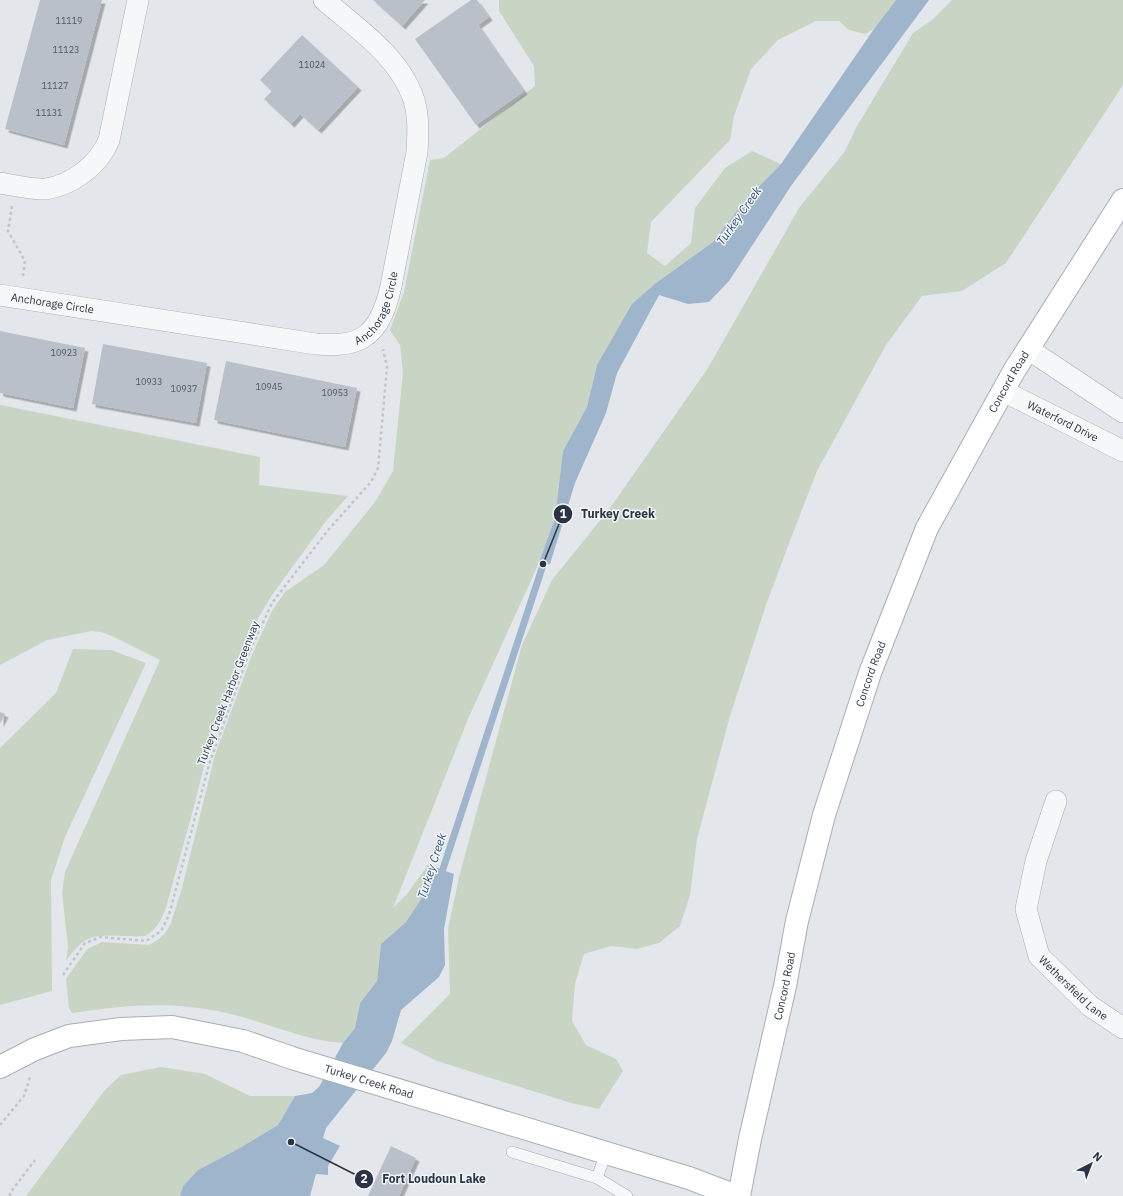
<svg xmlns="http://www.w3.org/2000/svg" width="1123" height="1196" viewBox="0 0 1123 1196" font-family="'IBM Plex Sans',sans-serif">
	<defs>
		<filter id="shadow"><feDropShadow dx="3.5" dy="3.5" stdDeviation="0" flood-color="#0004"/></filter>
	</defs>
	<rect width="100%" height="100%" fill="#e3e7eb"/>
	<g fill="#c9d5c4">
		<path d="M499,0h397l-22,29 -9,5 -16,-4 -10,-9h-23l-38,19 -27,29 -17,47 -4,24 -79,82 -4,31 18,13 26,-23 4,-35 30,-40 27,-17 29,13 -38,39 -30,39 -57,41 -59,82 -10,42 -24,44 -8,67 -17,47 -70,154 -75,189 14,-14 21,-29 -5,31 -17,26 -25,22 -4,37 -17,22 -5,25 -12,15c-9,-1 -19,-2 -28,-4 -34,-8 -68,-23 -103,-29 -47,-9 -93,-4 -140,3l-3,-5 -3,-29 21,-30 15,-7 47,3 10,-6 7,-7 5,-9 11,-35 33,-133 37,-100 20,-44 13,-19 39,-27 51,-63 18,-31 10,-99 -3,-27 -10,-15 14,-38 26,-132 14,-2 91,-72 -1,-20 -35,-55z"/>
		<polygon points="952,0 1123,0 1123,85 1006,263 962,291 922,296 886,345 817,471 791,538 766,605 730,716 697,839 690,895 680,926 659,943 637,949 611,946 584,954 575,984 572,1021 586,1045 616,1059 623,1071 599,1109 571,1103 437,1061 401,1043 450,994 448,929 459,877 522,645 552,580 610,508 708,368 799,208 845,151 857,126 913,33 932,20"/>
		<path d="M0,405l260,52 -1,28 89,11 -22,25 -54,74 -16,27 -18,41 -27,74 -16,66 -28,101c-4,13 -9,25 -22,32 -6,1 -12,0 -18,0 -34,0 -40,-4 -61,25l2,-14 -6,-54 3,-21 95,-212 -48,-24 -11,-4 -10,-1 -44,9 -47,25z"/>
		<polygon points="73,649 111,650 146,663 65,837 51,880 52,991 0,1005 0,748 56,693"/>
		<polygon points="161,1067 205,1074 250,1096 295,1096 278,1125 238,1149 198,1170 183,1186 180,1196 26,1196 105,1090 121,1075"/>
	</g>
	<g fill="#9eb5cb">
		<polygon points="896,0 929,0 791,186 729,281 709,302 688,304 659,295 617,373 606,413 575,483 550,564 538,565 555,518 563,451 587,407 597,365 632,304 656,283 713,242 743,203 781,164 874,29"/>
		<polygon points="428,865 454,874 444,929 445,965 439,977 401,1010 392,1041 386,1053 326,1128 323,1138 340,1146 328,1166 328,1175 316,1174 310,1196 180,1196 183,1186 198,1170 238,1149 278,1125 295,1096 312,1093 319,1087 343,1043 355,1028 360,1003 377,981 381,944 406,922 423,896"/>
	</g>
	<g fill="none" stroke-linecap="round" stroke-linejoin="round">
		<polyline stroke="#9eb5cb" stroke-width="7" points="440,878 546,556"/>
	</g>
	<g fill="#bac0c9" filter="url(#shadow)">
		<polygon points="40,0 102,0 64,145 5,129"/>
		<polygon points="373,0 425,0 402,26"/>
		<polygon points="471,0 477,0 489,17 478,25 524,91 476,125 415,39"/>
		<polygon points="302,35 358,87 318,130 300,114 291,124 264,99 272,91 260,80"/>
		<polygon points="0,331 85,348 73,408 0,393"/>
		<polygon points="103,344 207,363 196,423 92,404"/>
		<polygon points="226,361 357,388 345,447 214,420"/>
		<polygon points="0,712 5,714 0,724"/>
		<polygon points="391,1146 416,1158 399,1196 368,1196"/>
	</g>
	<g fill="none" stroke-linecap="round" stroke-linejoin="round">
		<g stroke="#a8aeb6" stroke-width="12">
			<g id="lane">
				<polyline points="512,1152 597,1178 627,1196"/>
				<polyline points="597,1178 606,1153"/>
			</g>
		</g>
		<g stroke="#a8aeb6" stroke-width="22">
			<g id="street">
				<path d="M0,183c11,2 36,7 46,6 26,-4 53,-24 63,-49l29,-140"/>
				<path id="s1" d="M0,295l316,49c14,1 33,2 46,-6 18,-10 25,-34 29,-52l26,-134c1,-17 2,-35 -3,-52 -14,-43 -57,-72 -90,-100"/>
				<polyline points="1028,349 1123,412"/>
				<path id="s2" d="M1003,391l120,60"/>
				<path id="s3" d="M1056,801l-20,60 -10,48 13,47 51,50 33,22"/>
			</g>
		</g>
		<g stroke="#a8aeb6" stroke-width="24">
			<g id="secondary">
				<path id="s4" d="M0,1067l35,-18 34,-13 52,-7 51,-2 71,14 49,17 397,120 47,18"/>
				<path id="s5" d="M739,1196l11,-57 35,-153 12,-65 27,-106 46,-142 57,-145 87,-157 109,-171"/>
			</g>
		</g>
		<g stroke="#c1c4ca" stroke-width="2.5" stroke-dasharray="3 3" stroke-linecap="butt">
			<polyline points="12,206 8,231 25,261 23,276"/>
			<polyline points="63,975 85,943 101,937 146,941 161,931 169,915 209,765 249,653 272,603 329,529 371,482 378,468 387,367 383,349"/>
			<polyline points="0,1125 24,1096 30,1077"/>
			<polyline points="10,1196 10,1193 35,1160"/>
		</g>
		<use href="#lane" stroke="#f6f7f9" stroke-width="11"/>
		<use href="#street" stroke="#f6f7f9" stroke-width="21"/>
		<use href="#secondary" stroke="#fff" stroke-width="22"/>
	</g>
	<g text-anchor="middle" stroke-width="3" stroke-linejoin="round" paint-order="stroke">
		<g font-size="9" fill="#4f5765">
			<text x="69" y="24">11119</text>
			<text x="66" y="53">11123</text>
			<text x="312" y="68">11024</text>
			<text x="55" y="89">11127</text>
			<text x="49" y="116">11131</text>
			<text x="64" y="356">10923</text>
			<text x="149" y="385">10933</text>
			<text x="269" y="390">10945</text>
			<text x="184" y="392">10937</text>
			<text x="335" y="396">10953</text>
		</g>
		<g font-size="11" fill="#2b3444" stroke="#f3f6f8">
			<text dy="4" stroke="none"><textPath href="#s1" startOffset="53">Anchorage Circle</textPath></text>
			<text dy="4" stroke="none"><textPath href="#s1" startOffset="401">Anchorage Circle</textPath></text>
			<text dy="4" stroke="none"><textPath href="#s5" startOffset="863">Concord Road</textPath></text>
			<text dy="4" stroke="none"><textPath href="#s2" startOffset="67">Waterford Drive</textPath></text>
			<text dy="4" stroke="none"><textPath href="#s5" startOffset="539">Concord Road</textPath></text>
			<text transform="translate(228 693) rotate(-69)" y="4">Turkey Creek Harbor Greenway</text>
			<text dy="4" stroke="none"><textPath href="#s5" startOffset="215">Concord Road</textPath></text>
			<text dy="4" stroke="none"><textPath href="#s3" startOffset="208">Wethersfield Lane</textPath></text>
			<text dy="4" stroke="none"><textPath href="#s4" startOffset="384">Turkey Creek Road</textPath></text>
		</g>
		<g font-size="12" font-style="italic" fill="#345479" stroke="#f3f6f8">
			<text transform="translate(739 216) rotate(-55)" y="4">Turkey Creek</text>
			<text transform="translate(432 866) rotate(-72)" y="4">Turkey Creek</text>
		</g>
	</g>
	<path fill="none" stroke="#2b3444" stroke-width="1.5" d="M543 564L563 514M291 1142L364 1179"/>
	<g fill="#2b3444" stroke="#f3f6f8" stroke-width="1.5">
		<circle cx="543" cy="564" r="4"/>
		<circle cx="291" cy="1142" r="4"/>
		<circle cx="563" cy="514" r="10"/>
		<circle cx="364" cy="1179" r="10"/>
	</g>
	<g font-size="12" text-anchor="middle" font-weight="bold" fill="#fff">
		<text x="563" y="518">1</text>
		<text x="364" y="1183">2</text>
	</g>
	<g font-size="12" text-anchor="middle" font-weight="bold" fill="#2b3444" stroke="#f3f6f8" stroke-width="3" stroke-linejoin="round" paint-order="stroke">
		<text x="618" y="518">Turkey Creek</text>
		<text x="434" y="1183">Fort Loudoun Lake</text>
	</g>
	<g transform="translate(1091 1164) rotate(42)" stroke="#f3f6f8" stroke-width="3" paint-order="stroke">
	<path d="M0-3L7 15L0 10L-7 15Z" fill="#2b3444"/>
	<text y="-6" font-size="11" font-weight="bold" text-anchor="middle" fill="#2b3444">N</text>
	</g>
</svg>
